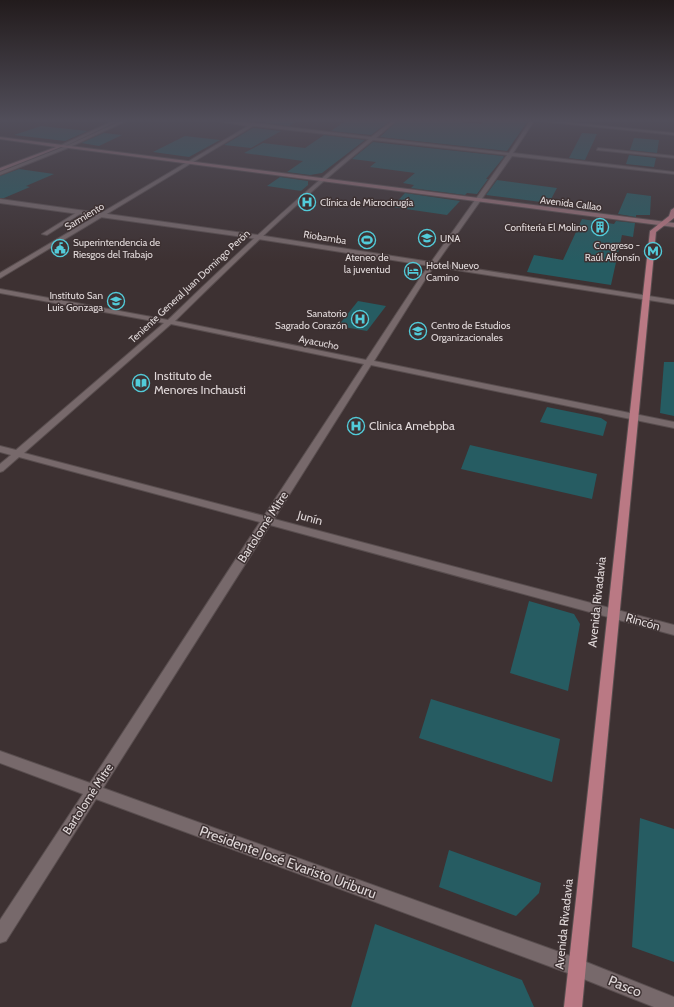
<svg xmlns="http://www.w3.org/2000/svg" width="674" height="1007" viewBox="0 0 674 1007" font-family="Cabin,sans-serif">
	<rect width="100%" height="100%" fill="#3d3132"/>
	<g fill="#265c62">
		<polygon points="264,121 297,121 289,126 262,122"/>
		<polygon points="345,121 390,121 371,135 331,131"/>
		<polygon points="397,121 452,121 481,124 484,121 528,121 507,151 380,137"/>
		<polygon points="41,126 88,131 65,141 14,135"/>
		<polygon points="253,128 281,131 251,148 224,145"/>
		<polygon points="104,133 122,135 99,146 81,143"/>
		<polygon points="582,133 597,134 585,160 569,158"/>
		<polygon points="324,135 365,140 322,173 310,175 287,172 303,161 244,153 263,143 305,148"/>
		<polygon points="185,136 220,140 189,157 153,152"/>
		<polygon points="634,138 659,140 657,153 630,150"/>
		<polygon points="373,142 503,156 504,157 486,179 488,179 477,194 467,193 465,195 411,188 414,185 403,183 415,173 370,167 376,162 352,159"/>
		<polygon points="629,155 656,158 654,167 626,164"/>
		<polygon points="19,169 54,174 26,186 30,187 4,198 0,198 0,176"/>
		<polygon points="280,177 308,181 308,185 301,191 267,186"/>
		<polygon points="497,180 557,188 549,203 486,195"/>
		<polygon points="405,193 460,201 447,215 392,207"/>
		<polygon points="627,193 651,196 650,215 636,215 636,217 618,214"/>
		<polygon points="582,219 614,224 616,221 635,223 633,237 622,235 611,285 527,272 534,255 563,260"/>
		<polygon points="358,301 386,306 367,331 338,326"/>
		<polygon points="664,362 674,362 674,416 660,413"/>
		<polygon points="547,407 601,418 607,422 603,436 540,422"/>
		<polygon points="470,445 597,474 592,499 461,469"/>
		<polygon points="529,601 574,614 580,624 568,691 510,673"/>
		<polygon points="431,699 560,739 552,782 419,738"/>
		<polygon points="640,818 674,829 674,962 632,947"/>
		<polygon points="449,850 541,883 539,893 516,916 439,887"/>
		<polygon points="375,924 522,980 534,1007 351,1007"/>
	</g>
	<g fill="none" stroke-linecap="round" stroke-linejoin="round">
		<g stroke="#594e4f" stroke-width="2">
			<g id="service">
				<polygon points="121,121 126,121 68,148 0,175 0,172 66,146"/>
				<polygon points="598,148 674,156 674,158 597,150"/>
				<polygon points="79,211 83,212 47,235 42,234"/>
			</g>
		</g>
		<g stroke="#594e4f" stroke-width="2">
			<g id="minor">
				<path d="M217,121l37,2 117,14 21,-16h4l-20,17 133,15 21,-32h4l-21,32 161,19v2l-162,-18 -84,119 -54,86 300,61v6l-303,-63 -97,154 400,106v10l-404,-110 -167,263 473,170 98,39v10h-20l-78,-31 -480,-177 -90,142 -6,2v-23l83,-126 -83,-31v-12l90,32 170,-261 -241,-65 -16,14 -3,1v-8l11,-9 -11,-3v-6l16,4 148,-127 -164,-30v-4l168,31c65,-63 130,-124 201,-181l-116,-13 -251,151 -2,1v-5l248,-147zM373,140l134,15 -85,120 -56,85 -191,-39c64,-63 128,-125 198,-181zM171,324l193,40 -100,152 -240,-63z"/>
				<polygon points="540,121 553,121 674,133 674,135"/>
			</g>
		</g>
		<g stroke="#594e4f" stroke-width="2">
			<g id="tertiary">
				<polygon points="113,121 118,121 63,147 59,146"/>
				<polygon points="0,199 258,235 674,300 674,304 258,239 0,203"/>
			</g>
		</g>
		<g stroke="#594e4f" stroke-width="2">
			<polygon id="secondary" points="0,137 674,223 674,227 61,147 0,171 0,168 56,147 0,139"/>
		</g>
		<g stroke="#594e4f" stroke-width="2">
			<polygon id="primary" points="674,208 674,218 656,232 582,1007 564,1007 650,231 669,216 671,210"/>
		</g>
		<use href="#service" fill="#77696b" fill-rule="evenodd"/>
		<use href="#minor" fill="#77696b" fill-rule="evenodd"/>
		<use href="#tertiary" fill="#77696b" fill-rule="evenodd"/>
		<use href="#secondary" fill="#987178" fill-rule="evenodd"/>
		<use href="#primary" fill="#ba7984" fill-rule="evenodd"/>
	</g>
	<linearGradient id="sky" x2="0" y2="1"><stop stop-color="#221b1c"/><stop offset="0.46" stop-color="#514e5a"/><stop offset="1" stop-color="#514e5a" stop-opacity="0"/></linearGradient>
	<rect width="674" height="262" fill="url(#sky)"/>
	<defs>
		<g id="hospital-ring" transform="scale(0.9)"><circle r="9.5" fill="#3d3132" stroke="#52cbd9" stroke-width="1.5"/><path d="M-5-5h3v3.5h4V-5h3V5h-3V1.5h-4V5h-3Z" fill="#52cbd9"/></g>
		<g id="building-ring" transform="scale(0.9)"><circle r="9.5" fill="#3d3132" stroke="#52cbd9" stroke-width="1.5"/><path d="M-4-6H4V6H1V3H-1V6H-4ZM-2.5-4.3h1.7v1.8h-1.7ZM.8-4.3h1.7v1.8H.8ZM-2.5-1h1.7V.8h-1.7ZM.8-1h1.7V.8H.8Z" fill="#52cbd9"/></g>
		<g id="university-ring" transform="scale(0.9)"><circle r="9.5" fill="#3d3132" stroke="#52cbd9" stroke-width="1.5"/><path d="M0-5L7-2L0 1L-7-2ZM-4 1L0 2.5L4 1V4Q0 6-4 4Z" fill="#52cbd9"/></g>
		<g id="stadium-ring" transform="scale(0.9)"><circle r="9.5" fill="#3d3132" stroke="#52cbd9" stroke-width="1.5"/><path d="M0-5a6.5 5 0 1 0 0 10a6.5 5 0 1 0 0-10ZM-3.5-1.8h7v3.6h-7Z" fill="#52cbd9"/></g>
		<g id="civic-ring" transform="scale(0.9)"><circle r="9.5" fill="#3d3132" stroke="#52cbd9" stroke-width="1.5"/><path d="M-.6-6.5H3V-4.5H.6V-3L4-1V1h2V6H-6V1h2V-1L-.6-3ZM-1.2 2.5V6h2.4V2.5Z" fill="#52cbd9"/></g>
		<g id="metro-ring" transform="scale(0.9)"><circle r="9.5" fill="#3d3132" stroke="#52cbd9" stroke-width="1.5"/><path d="M-5.5 5V-5H-3L0 0L3-5H5.5V5H3V-.5L0 4L-3-.5V5Z" fill="#52cbd9"/></g>
		<g id="hotel-ring" transform="scale(0.9)"><circle r="9.5" fill="#3d3132" stroke="#52cbd9" stroke-width="1.5"/><path d="M-6-4.5h1.5V1H6V5H4.5V3h-9V5H-6ZM-4 0a1.8 1.8 0 1 1 3.6 0ZM.5 0V-2.5h3Q6-2.5 6 0Z" fill="#52cbd9"/></g>
		<g id="school-ring" transform="scale(0.9)"><circle r="9.5" fill="#3d3132" stroke="#52cbd9" stroke-width="1.5"/><path d="M0-5L7-2L0 1L-7-2ZM-4 1L0 2.5L4 1V4Q0 6-4 4Z" fill="#52cbd9"/></g>
		<g id="library-ring" transform="scale(0.9)"><circle r="9.5" fill="#3d3132" stroke="#52cbd9" stroke-width="1.5"/><path d="M-6-4Q-3-5.5-.7-3.5V5Q-3 3-6 4ZM6-4Q3-5.5 .7-3.5V5Q3 3 6 4Z" fill="#52cbd9"/></g>
	</defs>
	<g fill-rule="evenodd">
		<use href="#hospital-ring" x="307" y="202"/>
		<use href="#building-ring" x="600" y="227"/>
		<use href="#university-ring" x="427" y="238"/>
		<use href="#stadium-ring" x="367" y="240"/>
		<use href="#civic-ring" x="60" y="248"/>
		<use href="#metro-ring" x="653" y="251"/>
		<use href="#hotel-ring" x="413" y="271"/>
		<use href="#school-ring" x="116" y="301"/>
		<use href="#hospital-ring" x="360" y="319"/>
		<use href="#university-ring" x="418" y="331"/>
		<use href="#library-ring" x="141" y="383"/>
		<use href="#hospital-ring" x="356" y="426"/>
	</g>
	<g text-anchor="middle" stroke-width="3" stroke-linejoin="round" paint-order="stroke">
		<g font-size="10" fill="#e0d8d9" stroke="#3d3132" text-anchor="start">
			<text x="320" y="206">Clínica de Microcirugía</text>
			<text x="587" y="231" text-anchor="end">Confitería El Molino</text>
			<text x="440" y="242">UNA</text>
			<text x="73" y="246">Superintendencia de<tspan x="73" dy="12">Riesgos del Trabajo</tspan></text>
			<text x="640" y="249" text-anchor="end">Congreso -<tspan x="640" dy="12">Raúl Alfonsín</tspan></text>
			<text x="367" y="261" text-anchor="middle">Ateneo de<tspan x="367" dy="12">la juventud</tspan></text>
			<text x="426" y="269">Hotel Nuevo<tspan x="426" dy="12">Camino</tspan></text>
			<text x="103" y="299" text-anchor="end">Instituto San<tspan x="103" dy="12">Luis Gonzaga</tspan></text>
			<text x="347" y="317" text-anchor="end">Sanatorio<tspan x="347" dy="12">Sagrado Corazón</tspan></text>
			<text x="431" y="329">Centro de Estudios<tspan x="431" dy="12">Organizacionales</tspan></text>
		</g>
		<g font-size="10" fill="#e0d8d9" stroke="#3d3132">
			<text transform="translate(571 203) rotate(7)" y="4">Avenida Callao</text>
			<text transform="translate(84 216) rotate(-31)" y="4">Sarmiento</text>
			<text transform="translate(325 237) rotate(9)" y="4">Riobamba</text>
			<text transform="translate(189 286) rotate(-43)" y="4">Teniente General Juan Domingo Perón</text>
			<text transform="translate(319 342) rotate(11)" y="4">Ayacucho</text>
		</g>
		<g font-size="12" fill="#e0d8d9" stroke="#3d3132" text-anchor="start">
			<text x="154" y="380">Instituto de<tspan x="154" dy="14">Menores Inchausti</tspan></text>
			<text x="369" y="430">Clinica Amebpba</text>
		</g>
		<g font-size="12" fill="#e0d8d9" stroke="#3d3132">
			<text transform="translate(310 518) rotate(15)" y="4">Junín</text>
			<text transform="translate(263 527) rotate(-57)" y="4">Bartolomé Mitre</text>
			<text transform="translate(597 602) rotate(-84)" y="4">Avenida Rivadavia</text>
			<text transform="translate(643 622) rotate(16)" y="4">Rincón</text>
			<text transform="translate(88 799) rotate(-57)" y="4">Bartolomé Mitre</text>
			<text transform="translate(564 924) rotate(-84)" y="4">Avenida Rivadavia</text>
		</g>
		<g font-size="14" fill="#e0d8d9" stroke="#3d3132">
			<text transform="translate(288 862) rotate(20)" y="5">Presidente José Evaristo Uriburu</text>
			<text transform="translate(625 986) rotate(22)" y="5">Pasco</text>
		</g>
	</g>
</svg>
